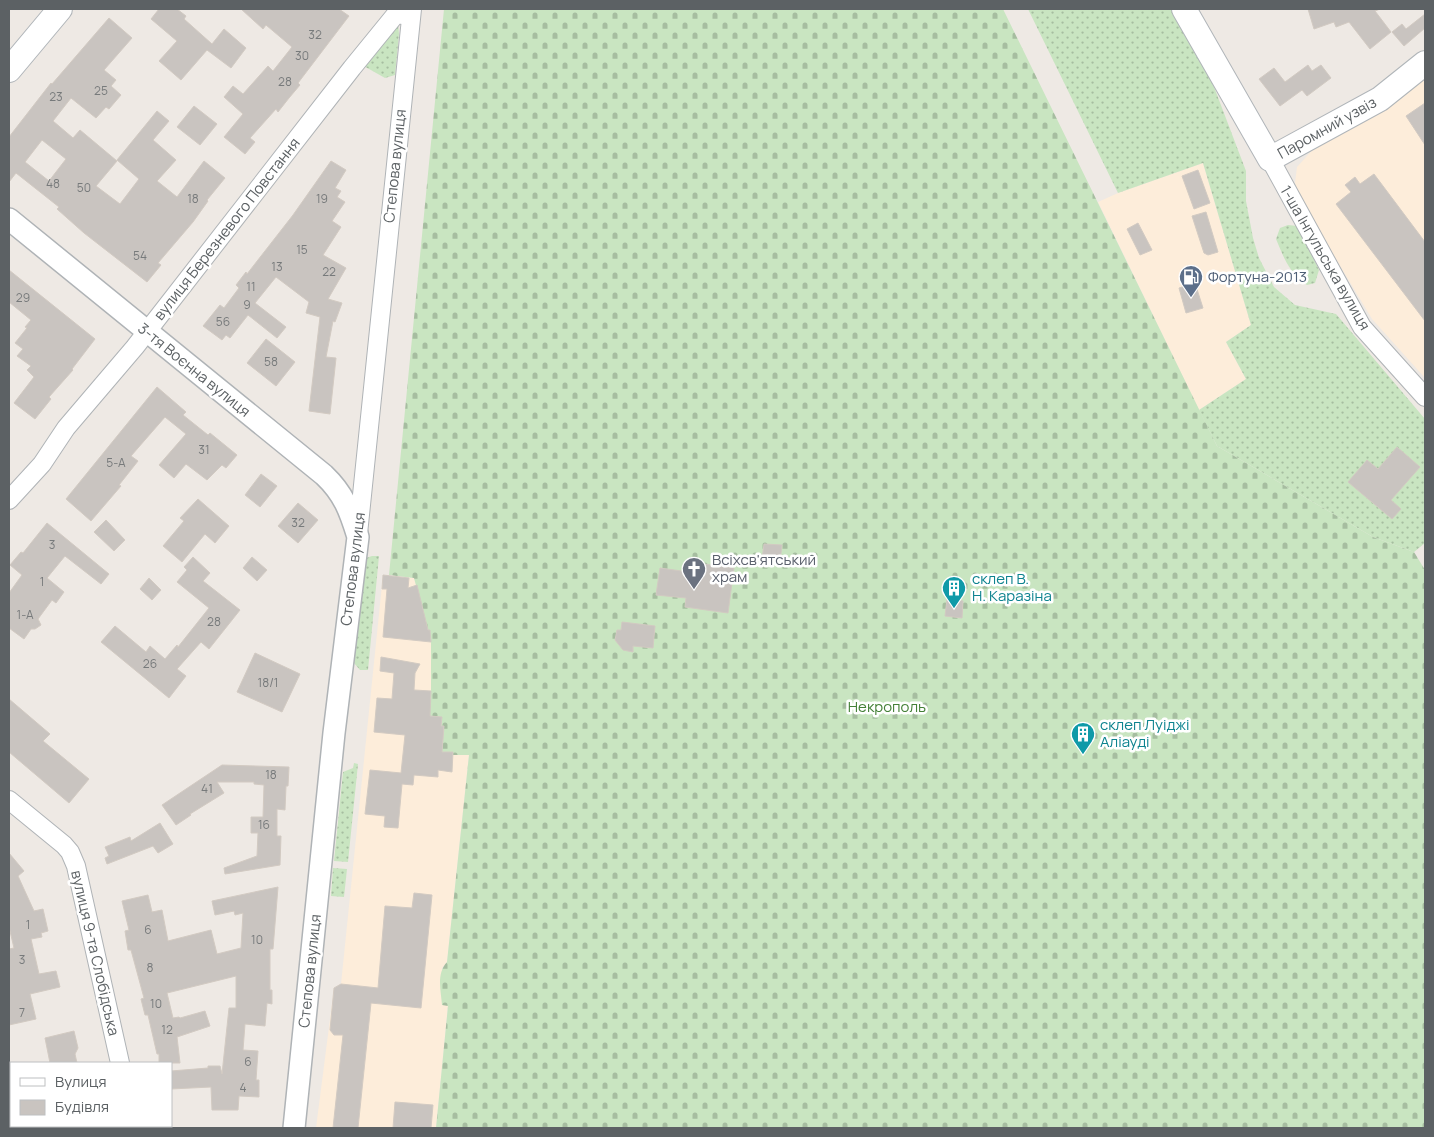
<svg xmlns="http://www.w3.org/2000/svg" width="1434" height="1137" viewBox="0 0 1434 1137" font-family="Manrope,sans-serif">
	<defs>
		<pattern id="grass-dots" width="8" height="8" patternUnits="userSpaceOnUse" patternTransform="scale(1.25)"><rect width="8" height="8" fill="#c9e5c1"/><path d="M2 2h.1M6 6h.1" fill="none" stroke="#a6bda0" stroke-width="1.8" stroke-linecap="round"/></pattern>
		<pattern id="cemetery-stones" width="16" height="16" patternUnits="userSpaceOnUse" patternTransform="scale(1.25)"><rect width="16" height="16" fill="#c9e5c1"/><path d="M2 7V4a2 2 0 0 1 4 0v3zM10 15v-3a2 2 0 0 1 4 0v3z" fill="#a6bda0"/></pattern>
	</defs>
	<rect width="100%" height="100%" fill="#eee9e4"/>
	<g fill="#fdedda">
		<polygon points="1425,71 1425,378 1372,319 1304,206 1295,183 1297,167 1315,147"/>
		<polygon points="1203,163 1251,325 1226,342 1246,379 1199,410 1098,202 1118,193"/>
		<polygon points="383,575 414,578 430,630 431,642 431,700 444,726 442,751 453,752 454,755 469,755 447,962 442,968 442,1005 448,1005 436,1128 316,1128 334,988 341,984"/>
	</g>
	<g fill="url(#grass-dots)">
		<polygon points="1028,9 1173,9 1211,79 1246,171 1246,201 1253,238 1259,258 1274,287 1295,305 1336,314 1425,419 1425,543 1414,552 1373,537 1217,446 1199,410 1246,379 1226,342 1251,325 1203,163 1118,193"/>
		<polygon points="398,24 399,34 395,75 385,78 362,65"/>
		<path d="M1288,225l9,1 6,10 16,34 -4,13 -8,2c-18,-12 -23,-27 -31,-46l4,-11z"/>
		<polygon points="372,556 379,556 368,670 360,670 354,663 364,563 366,558"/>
		<polygon points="354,763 358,764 348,862 334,861 343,772 353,768"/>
		<polygon points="333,868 347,869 344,897 331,896"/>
	</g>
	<path fill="url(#cemetery-stones)" d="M444,9h559l214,437 156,91 41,15 11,18v558h-989l12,-122 -6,-1c-1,-14 -6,-31 5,-43l22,-207h-16v-3h-11l2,-26h-3l1,-9 -30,-2 19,-16v-57l-1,-12h-2l-14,-52 -25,-3z"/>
	<g fill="#c9c4c0" stroke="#d2cac2" fill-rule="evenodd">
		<polygon points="159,9 177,9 186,16 184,19 212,44 224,29 246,48 231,68 207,50 181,80 159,61 177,41 151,19"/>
		<polygon points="241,9 339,9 349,16 298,83 300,85 289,98 278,112 276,109 250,138 255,142 245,154 224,137 243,114 224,97 233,86 243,94 268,66 273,71 292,47 266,25 263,29"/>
		<polygon points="1308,9 1380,9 1375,11 1391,32 1370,49 1349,22 1336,27 1334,22 1314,29"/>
		<polygon points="1425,14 1425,28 1404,46 1392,32 1402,24 1406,29"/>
		<path d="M109,18l23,20 -28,32 12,10 -5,6 10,9 -12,14 -3,-2 -10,11 -25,-20 -18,23 20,17 7,-8 37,31 -21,25 24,18 19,-25 -22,-19 40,-49 12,10 -16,19 23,20 -19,21 20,16 27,-36 21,17 -18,22 1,1 -15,21 -35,41 3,2 -14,17 -63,-49 -27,-24 2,-2 -43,-34 -7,9v-45l42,-54 1,1zM42,140l24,19 -17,22 -24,-19z"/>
		<polygon points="1308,65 1312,71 1321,65 1331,78 1307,96 1302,90 1280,106 1259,79 1274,68 1285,82"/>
		<polygon points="1425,103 1425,145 1406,116"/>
		<polygon points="194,106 217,124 200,145 177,127"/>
		<polygon points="331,161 346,170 335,188 341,191 337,197 345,202 332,221 341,227 323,255 346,268 328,299 342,303 335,322 333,321 326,357 336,358 330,414 309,411 320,317 306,313 309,302 276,277 255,303 286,327 277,338 248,315 230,338 226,335 222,340 203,326 220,305 224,308 239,288 236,285 246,272 247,274 293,215"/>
		<polygon points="1198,170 1210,203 1194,209 1182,176"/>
		<polygon points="1374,174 1425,242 1425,321 1336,204 1351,192 1345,185 1355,177 1360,184"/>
		<polygon points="1206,212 1218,252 1208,255 1204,253 1192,216"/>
		<polygon points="1138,223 1152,250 1140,255 1127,229"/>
		<polygon points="9,270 95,339 72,369 73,370 49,397 51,399 35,419 14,403 34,377 27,370 31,366 17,356 23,349 15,343 27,328 25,327 31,320 9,302"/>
		<polygon points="1195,283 1203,308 1186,313 1179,288"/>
		<polygon points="266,339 295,362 276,386 247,363"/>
		<polygon points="157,387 186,412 183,415 208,435 210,433 237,455 226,468 222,465 207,480 186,464 174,478 159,465 186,434 165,417 131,456 138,461 119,485 121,486 91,521 66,499"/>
		<polygon points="1397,447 1420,467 1391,500 1401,509 1392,519 1348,482 1367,460 1378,469"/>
		<polygon points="261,474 277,486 260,507 245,495"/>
		<polygon points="198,499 229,526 215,543 205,534 182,562 163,546 184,521 180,518"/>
		<polygon points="298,503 318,520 298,543 278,526"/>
		<polygon points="106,520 125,540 114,551 94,532"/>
		<polygon points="47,523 109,574 101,584 65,556 47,578 64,592 56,603 52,600 38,619 41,625 35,629 31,629 24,639 9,628 9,593 22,575 10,565 21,552 23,553"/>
		<polygon points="764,544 782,545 780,561 762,559"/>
		<polygon points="193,557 210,573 203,581 240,610 209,649 201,642 177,669 186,676 169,698 101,642 115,626 146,652 150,646 165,659 177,645 178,647 209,608 177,582 187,570 184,567"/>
		<polygon points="252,557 267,570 257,581 243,568"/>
		<polygon points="704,564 734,568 728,613 685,607 686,598 656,595 660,568 703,574"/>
		<polygon points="383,575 409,578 408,588 417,585 428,630 430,630 431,642 383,637 387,589 382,589"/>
		<polygon points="149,578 161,590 152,600 140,589"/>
		<polygon points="947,599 963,601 962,618 945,616"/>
		<polygon points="622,622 655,626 653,648 633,646 633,652 623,650 615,640 617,630 621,630"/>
		<polygon points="255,653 300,674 282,712 237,692"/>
		<polygon points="381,657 420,664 415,673 414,690 431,691 430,716 442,717 441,726 444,726 442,752 453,752 452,772 438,770 438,777 414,775 413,785 402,784 398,828 384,827 385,816 365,814 370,770 401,773 405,735 374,732 377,698 392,699 394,673 380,671"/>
		<polygon points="9,699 50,734 43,741 89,779 69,803 9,752"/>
		<polygon points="222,765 289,767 288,786 286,786 285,810 277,809 277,836 281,836 280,865 225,874 224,868 257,856 258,833 251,833 251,817 263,817 264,785 254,784 254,782 217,782 224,793 190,814 191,815 176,825 162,805"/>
		<polygon points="160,823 173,844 158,853 153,846 107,864 105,858 109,856 105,847 130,837 131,841"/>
		<polygon points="9,853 24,871 18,876 34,911 43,909 48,931 41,933 42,937 31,939 39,974 56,971 60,987 30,994 36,1019 9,1025 9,949 14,948 9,927"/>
		<polygon points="278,887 273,949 270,949 270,990 272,990 272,1004 267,1003 265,1026 245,1024 243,1050 258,1051 256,1080 259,1080 259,1097 239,1096 238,1110 212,1110 211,1087 171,1089 171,1071 208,1068 208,1066 220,1066 222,1074 229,1008 236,1008 236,976 167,993 173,1018 179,1017 180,1018 205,1011 210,1026 177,1037 180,1063 159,1063 159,1054 157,1054 148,1015 145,1015 141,999 144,998 131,950 128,950 125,931 129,930 122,901 148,895 152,912 162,910 168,941 211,930 217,954 241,948 243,913 235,915 234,911 215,915 212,901"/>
		<polygon points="414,893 432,895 421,1008 371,1003 358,1128 333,1128 343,1035 334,1035 330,1030 334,988 341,984 378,988 385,906 412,908"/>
		<polygon points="74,1031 78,1048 75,1054 77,1063 50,1063 45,1038"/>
		<polygon points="395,1102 433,1105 431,1128 393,1128"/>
	</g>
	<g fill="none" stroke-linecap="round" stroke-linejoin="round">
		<g stroke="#afb3b6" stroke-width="20">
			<g id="minor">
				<polyline points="1270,159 1362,327 1425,397"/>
				<polyline points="9,500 42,464 66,428 135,347 352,68 396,14 411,16"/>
				<polyline points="358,534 412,9"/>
				<polyline points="9,800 64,845 70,852 76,866 120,1063"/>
				<polyline points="135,1126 136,1128"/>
			</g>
		</g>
		<g stroke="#afb3b6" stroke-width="24">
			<path id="tertiary" d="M9,219l315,256c20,19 26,36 34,62l-24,196 -40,395"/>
		</g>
		<g stroke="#b0b5b9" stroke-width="26">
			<g id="secondary">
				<polyline points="1184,9 1270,159 1380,99 1425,63"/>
				<polyline points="9,70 60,9"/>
			</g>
		</g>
		<use href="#minor" stroke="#fff" stroke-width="18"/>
		<use href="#tertiary" stroke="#fff" stroke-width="21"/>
		<use href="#secondary" stroke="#fff" stroke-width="24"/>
	</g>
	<defs>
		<g id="fuel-pin" transform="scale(1.25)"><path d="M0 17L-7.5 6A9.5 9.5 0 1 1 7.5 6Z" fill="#5c6f8a" stroke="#fff"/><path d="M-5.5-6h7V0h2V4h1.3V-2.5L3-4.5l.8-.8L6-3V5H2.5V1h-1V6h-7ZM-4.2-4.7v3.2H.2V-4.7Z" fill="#fff"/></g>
		<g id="church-pin" transform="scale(1.25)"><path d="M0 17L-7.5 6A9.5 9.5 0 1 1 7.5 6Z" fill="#6b7280" stroke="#fff"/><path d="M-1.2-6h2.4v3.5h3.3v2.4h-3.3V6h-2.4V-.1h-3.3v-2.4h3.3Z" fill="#fff"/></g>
		<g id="building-pin" transform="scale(1.25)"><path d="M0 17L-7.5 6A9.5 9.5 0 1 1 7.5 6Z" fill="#0f9aa8" stroke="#fff"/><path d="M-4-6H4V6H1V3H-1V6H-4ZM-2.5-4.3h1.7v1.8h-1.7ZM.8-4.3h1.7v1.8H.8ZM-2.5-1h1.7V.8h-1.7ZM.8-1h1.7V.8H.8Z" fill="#fff"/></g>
	</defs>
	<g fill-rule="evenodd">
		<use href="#fuel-pin" x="1191" y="277"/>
		<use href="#church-pin" x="694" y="569"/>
		<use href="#building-pin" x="954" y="588"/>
		<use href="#building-pin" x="1083" y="734"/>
	</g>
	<g text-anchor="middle" stroke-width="5" stroke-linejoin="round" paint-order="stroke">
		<g font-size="12" fill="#777a7b">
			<text x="315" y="39">32</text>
			<text x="302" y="60">30</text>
			<text x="285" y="86">28</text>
			<text x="101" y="95">25</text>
			<text x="56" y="101">23</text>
			<text x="53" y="188">48</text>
			<text x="84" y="192">50</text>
			<text x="193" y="203">18</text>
			<text x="322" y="203">19</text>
			<text x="302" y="254">15</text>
			<text x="140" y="260">54</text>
			<text x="277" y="271">13</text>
			<text x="329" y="276">22</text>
			<text x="251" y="291">11</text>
			<text x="23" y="302">29</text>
			<text x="247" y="309">9</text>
			<text x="223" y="326">56</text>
			<text x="271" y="366">58</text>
			<text x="204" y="454">31</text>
			<text x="116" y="467">5-А</text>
			<text x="298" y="527">32</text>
			<text x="52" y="549">3</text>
			<text x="42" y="586">1</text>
			<text x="25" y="619">1-А</text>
			<text x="214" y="626">28</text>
			<text x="150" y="668">26</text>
			<text x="268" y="687">18/1</text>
			<text x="271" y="779">18</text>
			<text x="207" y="793">41</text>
			<text x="264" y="829">16</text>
			<text x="28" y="929">1</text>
			<text x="148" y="934">6</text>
			<text x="257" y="944">10</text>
			<text x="22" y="964">3</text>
			<text x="150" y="972">8</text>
			<text x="156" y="1008">10</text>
			<text x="22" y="1017">7</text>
			<text x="167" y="1034">12</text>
			<text x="248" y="1066">6</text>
			<text x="243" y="1092">4</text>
		</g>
		<g font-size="15" fill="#5c6164" stroke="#fff">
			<text transform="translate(1327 128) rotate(-29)" y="5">Паромний узвіз</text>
			<text transform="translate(395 166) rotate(-84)" y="5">Степова вулиця</text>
			<text transform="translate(227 229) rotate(-52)" y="5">вулиця Березневого Повстання</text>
			<text transform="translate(1325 258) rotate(60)" y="5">1-ша Інгульська вулиця</text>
			<text transform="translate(194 370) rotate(39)" y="5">3-тя Воєнна вулиця</text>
			<text transform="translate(353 569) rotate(-83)" y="5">Степова вулиця</text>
			<text transform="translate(95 953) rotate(77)" y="5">вулиця 9-та Слобідська</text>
			<text transform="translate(310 971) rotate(-84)" y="5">Степова вулиця</text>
		</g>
		<g font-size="15" fill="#4e5e75" stroke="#fff" text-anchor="start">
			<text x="1208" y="282">Фортуна-2013</text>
		</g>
		<g font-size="15" fill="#5b616d" stroke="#fff" text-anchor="start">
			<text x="712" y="565">Всіхсв'ятський<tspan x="712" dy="17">храм</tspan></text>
		</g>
		<g font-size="15" fill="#0d838f" stroke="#fff" text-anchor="start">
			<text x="972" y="584">склеп В.<tspan x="972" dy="17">Н. Каразіна</tspan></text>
			<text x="1100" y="730">склеп Луіджі<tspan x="1100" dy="17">Аліауді</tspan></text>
		</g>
		<g font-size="15" fill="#448037" stroke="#fff">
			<text x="887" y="712">Некрополь</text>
		</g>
	</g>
	<rect width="1434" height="1137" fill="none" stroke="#5c6164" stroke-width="20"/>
	<rect x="10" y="1062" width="162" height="65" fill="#ffffff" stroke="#bec0c1"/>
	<rect x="20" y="1078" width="25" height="8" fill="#ffffff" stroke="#bec0c1"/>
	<text x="55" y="1087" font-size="15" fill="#5c6164">Вулиця</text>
	<rect x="20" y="1100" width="25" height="15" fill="#c9c4c0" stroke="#bec0c1"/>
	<text x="55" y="1112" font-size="15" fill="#5c6164">Будівля</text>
</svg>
